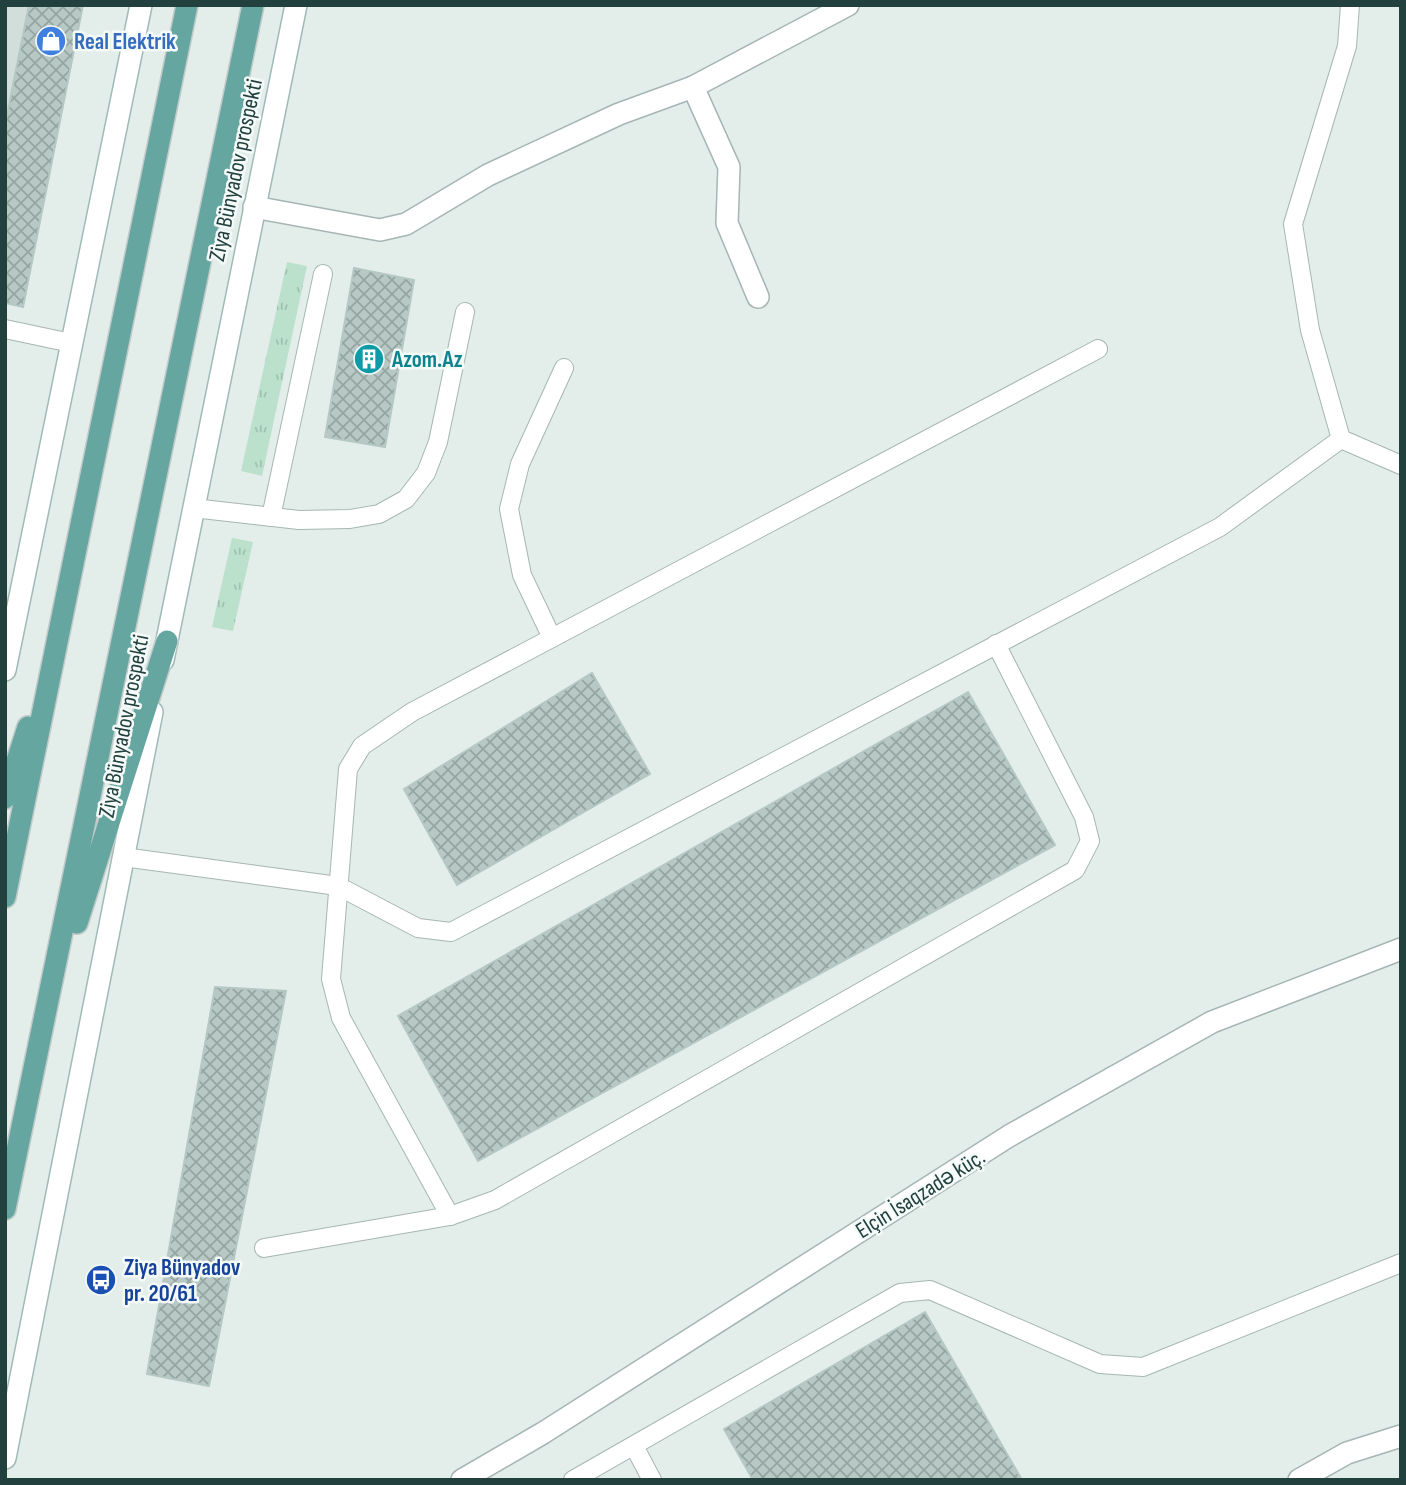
<svg xmlns="http://www.w3.org/2000/svg" width="1406" height="1485" viewBox="0 0 1406 1485" font-family="'Sofia Sans Condensed',sans-serif">
	<defs>
		<pattern id="grass-tufts" width="24" height="20" patternUnits="userSpaceOnUse" patternTransform="scale(1.75)"><rect width="24" height="20" fill="#bbe0cb"/><path d="M3 7l-1-3M5 7V3M7 7l1-3M15 17l-1-3M17 17v-4M19 17l1-3" fill="none" stroke="#a0c1af"/></pattern>
		<pattern id="building-cross-hatch" width="8" height="8" patternUnits="userSpaceOnUse" patternTransform="scale(1.75)"><rect width="8" height="8" fill="#b8c9c5"/><path d="M0 0l8 8M0 8l8-8" fill="none" stroke="#95a5a1"/></pattern>
	</defs>
	<rect width="100%" height="100%" fill="#e3eeeb"/>
	<polygon fill="#d1deda" points="5,5 29,5 5,125"/>
	<g fill="url(#grass-tufts)">
		<polygon points="287,262 307,266 262,476 241,471"/>
		<polygon points="232,538 253,542 233,631 212,627"/>
	</g>
	<g fill="url(#building-cross-hatch)" stroke="#b5c8c3" stroke-width="2">
		<polygon points="29,5 83,5 23,307 5,303 5,125"/>
		<polygon points="354,268 414,280 385,447 325,437"/>
		<polygon points="592,673 650,774 457,885 404,789"/>
		<polygon points="968,692 1055,845 478,1161 398,1016"/>
		<polygon points="215,987 286,991 209,1386 147,1374"/>
		<polygon points="925,1312 1022,1480 753,1480 724,1429"/>
	</g>
	<g fill="none" stroke-linecap="round" stroke-linejoin="round">
		<g stroke="#a5b6b4" stroke-width="20">
			<g id="lane">
				<polyline points="1350,5 1347,46 1293,224 1310,330 1341,439 1401,465"/>
				<polyline points="5,329 71,343"/>
				<polyline points="193,508 299,520 350,519 379,514 406,499 426,473 438,442 465,312"/>
				<polyline points="271,517 323,274"/>
				<polyline points="552,638 522,575 509,509 520,464 564,368"/>
				<polyline points="123,857 338,886 418,928 451,932 1220,527 1341,439"/>
				<polyline points="450,1216 341,1018 331,979 348,769 362,746 412,712 1098,349"/>
				<polyline points="264,1248 450,1216 495,1200 1075,870 1090,841 1084,817 996,644"/>
				<polyline points="634,1446 652,1480"/>
				<polyline points="573,1480 900,1293 930,1290 1100,1364 1143,1367 1401,1263"/>
			</g>
		</g>
		<g stroke="#a5b6b4" stroke-width="24">
			<g id="street">
				<polyline points="693,87 729,167 727,223 758,297"/>
				<polyline points="254,207 380,230 406,224 488,175 619,114 693,87 848,5"/>
				<polyline points="462,1480 543,1433 1009,1136 1212,1022 1401,949"/>
				<polyline points="1299,1480 1347,1453 1401,1436"/>
			</g>
		</g>
		<g stroke="#a1bab6" stroke-width="24">
			<g id="secondary">
				<polyline points="163,660 296,5"/>
				<polyline points="5,670 141,5"/>
				<polyline points="5,1458 152,712"/>
			</g>
		</g>
		<g stroke="#c1cac9" stroke-width="24">
			<g id="primary">
				<polyline points="5,798 28,727"/>
				<polyline points="5,897 187,5"/>
				<polyline points="77,923 167,641"/>
				<polyline points="5,1209 253,5"/>
			</g>
		</g>
		<use href="#lane" stroke="#fff" stroke-width="18"/>
		<use href="#street" stroke="#fff" stroke-width="21"/>
		<use href="#secondary" stroke="#fff" stroke-width="21"/>
		<use href="#primary" stroke="#65a6a1" stroke-width="21"/>
	</g>
	<defs>
		<g id="shop-disc" transform="scale(1.575)"><circle r="9.5" fill="#3f7fe0" stroke="#f4faf8"/><path d="M-5-2.5h2.3a2.7 3.5 0 0 1 5.4 0H5L5.5 6h-11ZM-1.5-2.5h3a1.5 2.3 0 0 0-3 0Z" fill="#fff"/></g>
		<g id="building-disc" transform="scale(1.575)"><circle r="9.5" fill="#0f9aa8" stroke="#f4faf8"/><path d="M-4-6H4V6H1V3H-1V6H-4ZM-2.5-4.3h1.7v1.8h-1.7ZM.8-4.3h1.7v1.8H.8ZM-2.5-1h1.7V.8h-1.7ZM.8-1h1.7V.8H.8Z" fill="#fff"/></g>
		<g id="bus-disc" transform="scale(1.575)"><circle r="9.5" fill="#1a4fb4" stroke="#f4faf8"/><path d="M-5-6H5V4H4V6H2V4H-2V6H-4V4H-5ZM-3.5-4V0h7V-4ZM-3.5 1.2v1.5H-2V1.2ZM2 1.2v1.5H3.5V1.2Z" fill="#fff"/></g>
	</defs>
	<g fill-rule="evenodd">
		<use href="#shop-disc" x="51" y="41"/>
		<use href="#building-disc" x="369" y="359"/>
		<use href="#bus-disc" x="101" y="1280"/>
	</g>
	<g text-anchor="middle" stroke-width="5" stroke-linejoin="round" paint-order="stroke">
		<g font-size="23" font-weight="bold" fill="#366cbe" stroke="#f4faf8" text-anchor="start">
			<text x="74" y="49">Real Elektrik</text>
		</g>
		<g font-size="23" fill="#21403e" stroke="#f4faf8">
			<text transform="translate(235 170) rotate(-78)" y="8">Ziya Bünyadov prospekti</text>
			<text transform="translate(123 726) rotate(-79)" y="8">Ziya Bünyadov prospekti</text>
			<text transform="translate(920 1193) rotate(-32)" y="8">Elçin İsaqzadə küç.</text>
		</g>
		<g font-size="23" font-weight="bold" fill="#0d838f" stroke="#f4faf8" text-anchor="start">
			<text x="392" y="367">Azom.Az</text>
		</g>
		<g font-size="23" font-weight="bold" fill="#164399" stroke="#f4faf8" text-anchor="start">
			<text x="124" y="1275">Ziya Bünyadov<tspan x="124" dy="26">pr. 20/61</tspan></text>
		</g>
	</g>
	<rect width="1406" height="1485" fill="none" stroke="#21403e" stroke-width="14"/>
</svg>
